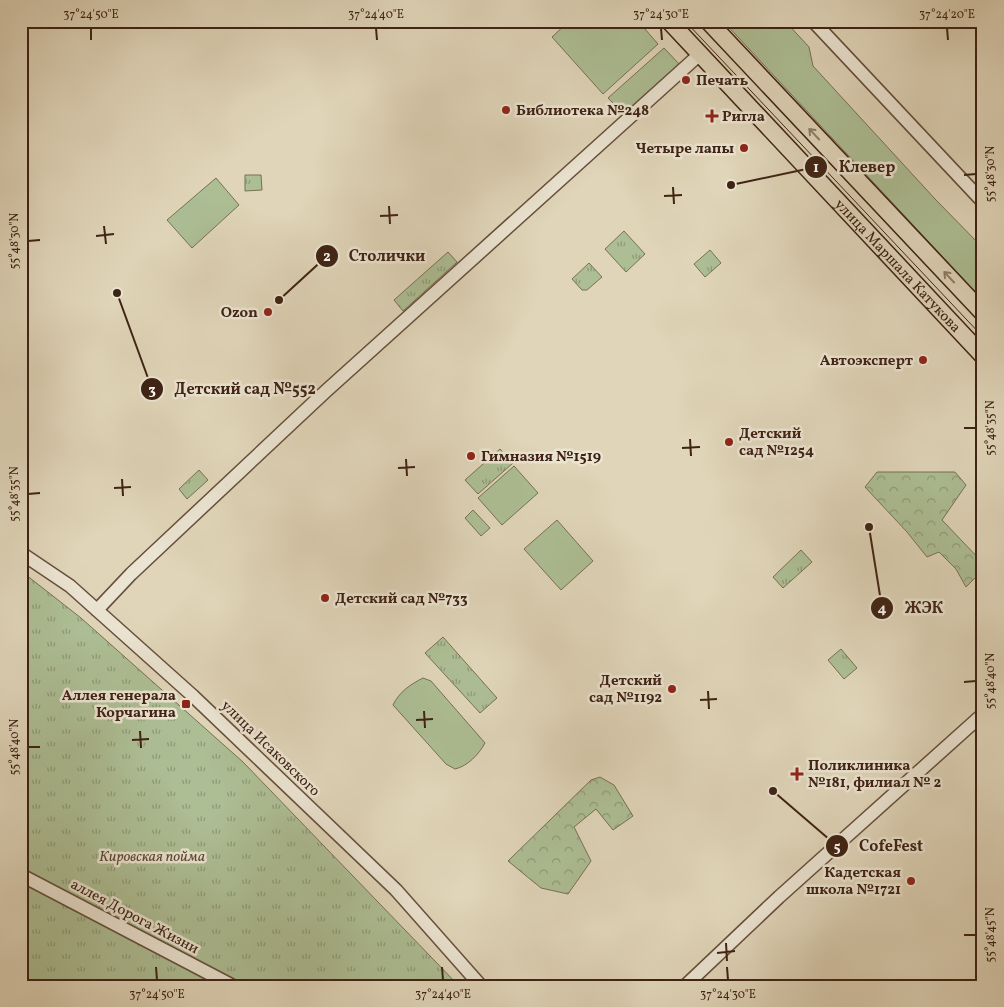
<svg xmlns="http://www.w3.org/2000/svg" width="1004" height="1007" viewBox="0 0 1004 1007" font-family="Vollkorn,serif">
	<defs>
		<pattern id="forest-crowns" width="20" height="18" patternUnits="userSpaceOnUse" patternTransform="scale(1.25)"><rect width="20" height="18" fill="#adbe94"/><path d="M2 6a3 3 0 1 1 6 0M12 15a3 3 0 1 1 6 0" fill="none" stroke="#8e9a78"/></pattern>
		<pattern id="park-tufts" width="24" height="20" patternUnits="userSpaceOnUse" patternTransform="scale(1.25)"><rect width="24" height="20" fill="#adbe94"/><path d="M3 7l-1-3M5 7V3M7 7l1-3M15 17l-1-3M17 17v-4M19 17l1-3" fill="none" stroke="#8e9a78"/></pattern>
	</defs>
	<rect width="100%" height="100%" fill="#e0d5b9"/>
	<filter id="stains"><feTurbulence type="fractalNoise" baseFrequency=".004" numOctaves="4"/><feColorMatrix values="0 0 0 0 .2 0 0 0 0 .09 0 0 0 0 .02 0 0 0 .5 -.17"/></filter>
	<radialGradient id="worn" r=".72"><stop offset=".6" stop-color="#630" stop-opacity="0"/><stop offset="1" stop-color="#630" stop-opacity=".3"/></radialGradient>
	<g fill="#adbe94" stroke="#767054">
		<polygon points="569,21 638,21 658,44 603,94 552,37"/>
		<polygon points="723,21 785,21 809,47 813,66 936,200 983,248 983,300"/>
		<polygon points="664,48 681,66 625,115 608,98"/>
		<polygon points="216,178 239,205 192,248 167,220"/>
		<polygon points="514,466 538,493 502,525 478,498"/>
		<polygon points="473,510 490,528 481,536 465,518"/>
		<polygon points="557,520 593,561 561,590 524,549"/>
		<path d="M423,678l8,3 54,62c-6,11 -17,23 -30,26l-9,-5 -53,-59c6,-13 18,-21 30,-27z"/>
	</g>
	<g fill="url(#forest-crowns)" stroke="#767054">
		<polygon points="877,472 955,472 966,485 942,520 983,563 983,570 966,587 956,569 939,552 927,557 907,532 865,487"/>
		<polygon points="600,777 614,785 633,816 613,830 596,809 574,827 591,861 568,894 541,888 508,861 591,780"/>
	</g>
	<g fill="url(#park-tufts)" stroke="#767054">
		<polygon points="245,175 261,175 262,190 245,191"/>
		<polygon points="624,231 645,254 626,272 605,249"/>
		<polygon points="710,250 721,263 705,277 694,264"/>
		<polygon points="448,252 457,262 403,311 394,300"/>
		<polygon points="589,263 602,277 587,290 582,290 572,279"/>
		<polygon points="500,449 513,463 478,494 465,480"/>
		<polygon points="199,470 208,480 187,499 179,489"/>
		<polygon points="801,550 812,562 783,588 773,577"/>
		<polygon points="21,571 81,618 243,762 459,986 21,986"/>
		<polygon points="443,637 497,698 480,713 425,653"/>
		<polygon points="841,649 857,668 844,679 828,660"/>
	</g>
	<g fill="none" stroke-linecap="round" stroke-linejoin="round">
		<g stroke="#664f3c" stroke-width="15">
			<g id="minor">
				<polyline points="813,21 983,202"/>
				<polyline points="21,553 70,586 193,696 396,890 481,986"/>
				<polyline points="97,610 131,574 326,391 700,54"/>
				<polyline points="21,875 233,986"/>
				<polyline points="685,986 779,897 983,714"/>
			</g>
		</g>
		<g stroke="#3e2213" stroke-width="19">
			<g id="major">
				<path id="s1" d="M669,21l314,335"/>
				<polyline points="708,21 983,313"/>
			</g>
		</g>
		<use href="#minor" stroke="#ebe4d2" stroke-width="12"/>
		<use href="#major" stroke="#e0d5b9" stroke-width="16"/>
		<polyline stroke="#3e2213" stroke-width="1" points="685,21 983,337"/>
	</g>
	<defs><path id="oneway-shaft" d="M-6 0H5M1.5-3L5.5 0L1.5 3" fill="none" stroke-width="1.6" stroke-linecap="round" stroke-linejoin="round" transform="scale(1.25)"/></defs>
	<g stroke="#8f7c66">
		<use href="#oneway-shaft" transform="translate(814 134) rotate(-133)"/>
		<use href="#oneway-shaft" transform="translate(949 277) rotate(-133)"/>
	</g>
	<path fill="none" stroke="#3e2213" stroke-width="2" d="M91,28v12M376,28l1,12M661,28l1,12M947,28l1,12M964,175l12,-1M673,187l1,17M664,196l18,-1M389,206l1,18M380,216l18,-1M104,226l2,18M96,236l18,-2M28,241l12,-1M964,428h12M690,439l1,17M682,448l18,-1M406,459l1,17M398,468l17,-1M122,479l1,17M114,488l17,-1M28,494l12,-1M964,682l12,-1M708,691l1,18M700,700l17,-1M424,711l1,17M416,720l17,-1M140,731l1,17M132,740l17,-1M28,747h12M964,935h12M726,943l1,18M717,953l18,-2M156,967l1,13M442,967l1,13M727,967l1,13"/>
	<g fill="#8f2418" stroke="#ebe4d2" stroke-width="2">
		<circle cx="686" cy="80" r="5"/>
		<circle cx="506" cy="110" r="5"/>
		<path d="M709.5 108.5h5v5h5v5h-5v5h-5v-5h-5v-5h5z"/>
		<circle cx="744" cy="148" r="5"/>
		<circle cx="268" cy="312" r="5"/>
		<circle cx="923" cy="360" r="5"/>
		<circle cx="729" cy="442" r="5"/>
		<circle cx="471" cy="456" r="5"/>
		<circle cx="325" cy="598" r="5"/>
		<circle cx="672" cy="689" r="5"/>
		<rect x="181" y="699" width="10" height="10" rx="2.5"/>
		<path d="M794.5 766.5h5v5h5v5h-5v5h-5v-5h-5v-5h5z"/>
		<circle cx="911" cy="881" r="5"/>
	</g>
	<g text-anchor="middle" stroke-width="5" stroke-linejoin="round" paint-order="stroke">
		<g font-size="15" font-weight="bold" fill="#3e2213" stroke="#ebe4d2" text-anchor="start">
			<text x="696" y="85">Печать</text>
			<text x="516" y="115">Библиотека №248</text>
			<text x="722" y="121">Ригла</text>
			<text x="734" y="153" text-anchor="end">Четыре лапы</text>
			<text x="258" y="317" text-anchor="end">Ozon</text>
			<text x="913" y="365" text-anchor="end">Автоэксперт</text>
			<text x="739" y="438">Детский<tspan x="739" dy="17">сад №1254</tspan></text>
			<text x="481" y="461">Гимназия №1519</text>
			<text x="335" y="603">Детский сад №733</text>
			<text x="662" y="685" text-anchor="end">Детский<tspan x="662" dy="17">сад №1192</tspan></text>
			<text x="176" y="700" text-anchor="end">Аллея генерала<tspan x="176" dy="17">Корчагина</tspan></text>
			<text x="808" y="770">Поликлиника<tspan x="808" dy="17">№181, филиал № 2</tspan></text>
			<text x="901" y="877" text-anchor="end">Кадетская<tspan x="901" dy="17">школа №1721</tspan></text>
		</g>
		<g font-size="15" fill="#3e2213" stroke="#ebe4d2">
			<text dy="5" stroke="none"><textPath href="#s1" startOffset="335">улица Маршала Катукова</textPath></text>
			<text transform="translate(271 748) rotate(44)" y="5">улица Исаковского</text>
			<text transform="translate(135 916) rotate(28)" y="5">аллея Дорога Жизни</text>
		</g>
		<g font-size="15" font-style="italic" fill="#5a4933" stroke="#ebe4d2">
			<text x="152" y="861">Кировская пойма</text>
		</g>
	</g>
	<path fill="none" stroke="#3e2213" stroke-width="2" d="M731 185L816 167M279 300L327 256M117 293L152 389M869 527L882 608M773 791L837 846"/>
	<g fill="#3e2213" stroke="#ebe4d2" stroke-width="2">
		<circle cx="731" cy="185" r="5"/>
		<circle cx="279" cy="300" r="5"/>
		<circle cx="117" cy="293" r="5"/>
		<circle cx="869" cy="527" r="5"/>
		<circle cx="773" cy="791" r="5"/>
		<circle cx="816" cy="167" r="12"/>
		<circle cx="327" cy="256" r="12"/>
		<circle cx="152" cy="389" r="12"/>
		<circle cx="882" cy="608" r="12"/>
		<circle cx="837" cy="846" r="12"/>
	</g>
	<g font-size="15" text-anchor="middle" font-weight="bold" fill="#fff">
		<text x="816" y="172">1</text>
		<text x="327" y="261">2</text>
		<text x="152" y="394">3</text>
		<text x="882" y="613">4</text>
		<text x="837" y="851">5</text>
	</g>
	<g font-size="16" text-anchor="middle" font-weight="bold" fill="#3e2213" stroke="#ebe4d2" stroke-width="5" stroke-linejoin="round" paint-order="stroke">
		<text x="867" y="172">Клевер</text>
		<text x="387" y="261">Столички</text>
		<text x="245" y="394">Детский сад №552</text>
		<text x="924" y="613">ЖЭК</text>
		<text x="891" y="851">CofeFest</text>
	</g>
	<rect width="1004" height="1007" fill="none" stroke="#e0d5b9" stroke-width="55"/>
	<rect x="28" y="28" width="948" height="952" fill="none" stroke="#3e2213" stroke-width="2"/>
	<g font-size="12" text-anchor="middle" fill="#3e2213">
		<text x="91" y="18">37°24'50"E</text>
		<text x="376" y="18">37°24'40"E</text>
		<text x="661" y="18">37°24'30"E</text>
		<text x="947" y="18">37°24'20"E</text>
		<text transform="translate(990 174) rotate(-90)" y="4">55°48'30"N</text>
		<text transform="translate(14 241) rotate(-90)" y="4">55°48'30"N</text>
		<text transform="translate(990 428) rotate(-90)" y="4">55°48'35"N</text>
		<text transform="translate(14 494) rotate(-90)" y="4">55°48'35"N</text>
		<text transform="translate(990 681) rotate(-90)" y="4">55°48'40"N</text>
		<text transform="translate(14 747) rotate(-90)" y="4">55°48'40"N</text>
		<text transform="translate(990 935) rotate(-90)" y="4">55°48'45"N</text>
		<text x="157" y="998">37°24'50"E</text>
		<text x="443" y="998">37°24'40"E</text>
		<text x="728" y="998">37°24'30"E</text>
	</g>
	<rect width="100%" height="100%" filter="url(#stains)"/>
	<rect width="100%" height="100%" fill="url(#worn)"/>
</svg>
